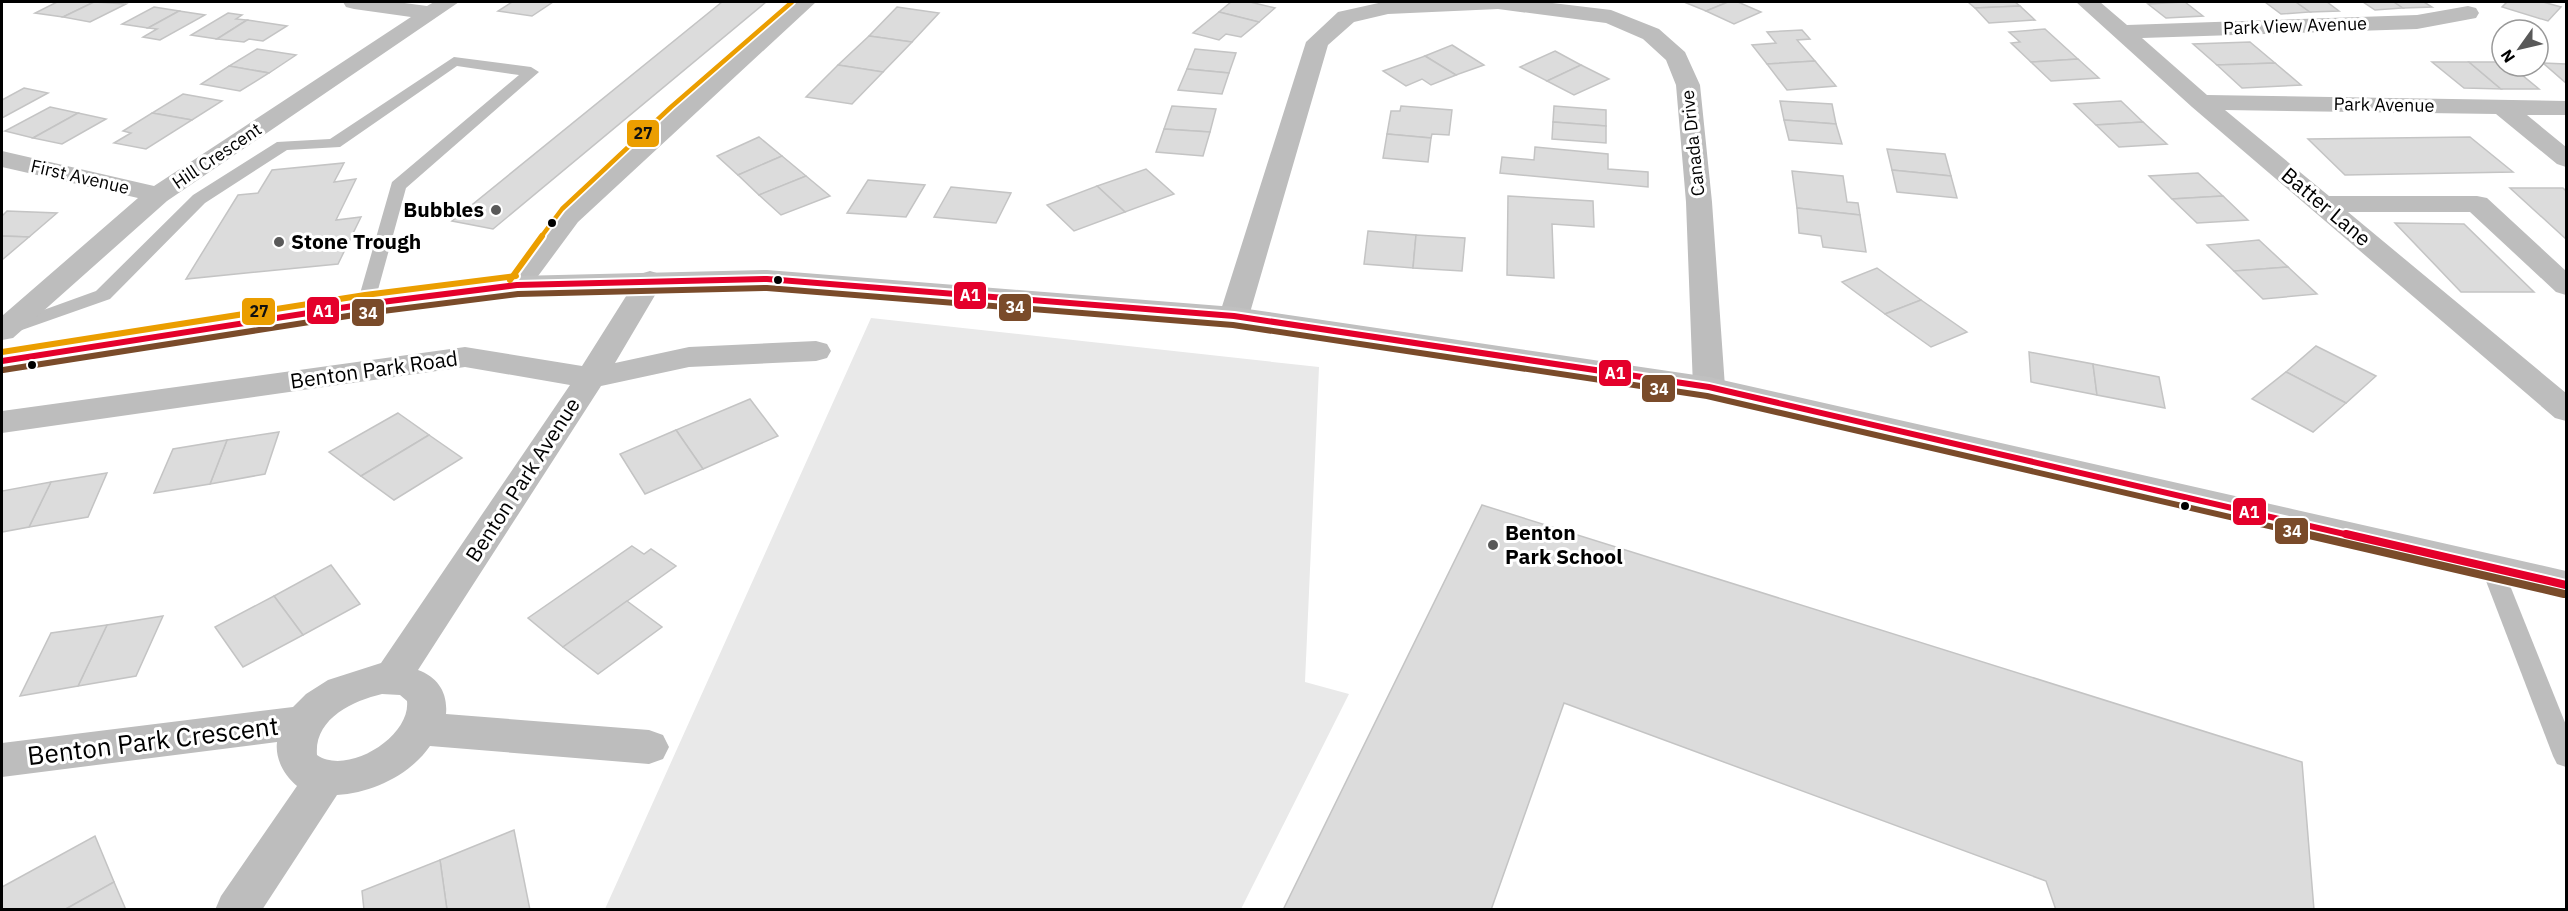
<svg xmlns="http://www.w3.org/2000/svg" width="2568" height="911" viewBox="0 0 2568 911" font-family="'IBM Plex Sans',sans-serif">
	<rect width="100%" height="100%" fill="#fff"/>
	<polygon fill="#e9e9e9" points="871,318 1319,367 1305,682 1349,694 1241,909 605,909"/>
	<g fill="#dcdcdc" stroke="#c4c4c4" stroke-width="1.5">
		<polygon points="57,2 94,2 63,17 35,13"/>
		<polygon points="94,2 126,4 90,22 63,17"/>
		<polygon points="512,2 553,2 532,16 498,11"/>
		<polygon points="722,2 766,2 493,229 452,221"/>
		<polygon points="1231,2 1250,2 1275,8 1259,22 1219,12"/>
		<polygon points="1684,2 1728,2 1706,11"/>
		<polygon points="1728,2 1738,2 1761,12 1734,24 1706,11"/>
		<polygon points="1968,2 2015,2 2020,6 1975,8"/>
		<polygon points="2185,2 2203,16 2166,18 2148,4"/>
		<polygon points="2265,2 2296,2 2310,12 2281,14"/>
		<polygon points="2296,2 2327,2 2339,11 2310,12"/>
		<polygon points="2363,2 2394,2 2403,8 2375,10"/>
		<polygon points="2394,2 2424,2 2432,7 2403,8"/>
		<polygon points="2507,2 2543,2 2561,7 2548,21 2502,7"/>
		<polygon points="2020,6 2035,20 1989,23 1975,8"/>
		<polygon points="154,7 179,11 148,28 122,24"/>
		<polygon points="897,7 939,13 912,42 869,36"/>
		<polygon points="179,11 205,15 160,40 143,37 157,29 148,28"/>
		<polygon points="1219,12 1259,22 1241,37 1226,34 1219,40 1193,33"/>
		<polygon points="228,13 242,15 236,19 247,20 217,39 191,35"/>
		<polygon points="247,20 287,26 263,41 249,39 244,42 217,39"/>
		<polygon points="2045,29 2078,59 2031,62 2011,43 2020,42 2009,32"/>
		<polygon points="1802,30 1810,39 1797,40 1815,61 1767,64 1752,45 1776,43 1767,32"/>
		<polygon points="869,36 912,42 883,72 838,65"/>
		<polygon points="2250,42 2275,63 2217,65 2193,44"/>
		<polygon points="1452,45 1484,65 1456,75 1425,56"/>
		<polygon points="257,49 296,55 269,73 229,66"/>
		<polygon points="1195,49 1236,53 1229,73 1187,69"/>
		<polygon points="1555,51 1581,65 1547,81 1520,67"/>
		<polygon points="1425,56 1456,75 1431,85 1422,79 1406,86 1383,71"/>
		<polygon points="2078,59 2099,78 2051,81 2031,62"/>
		<polygon points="1815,61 1836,86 1787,90 1767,64"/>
		<polygon points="2432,62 2469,62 2501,89 2464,88"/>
		<polygon points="2469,62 2502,62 2502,66 2511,66 2539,89 2501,89"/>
		<polygon points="2275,63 2301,85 2242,88 2217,65"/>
		<polygon points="2543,63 2566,64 2566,83"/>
		<polygon points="838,65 883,72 852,104 806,97"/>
		<polygon points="1581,65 1609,79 1574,95 1547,81"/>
		<polygon points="229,66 269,73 240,91 201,84"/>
		<polygon points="1187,69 1229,73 1222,94 1178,90"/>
		<polygon points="24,88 48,93 2,118 2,100"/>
		<polygon points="183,94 222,101 192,120 152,113"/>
		<polygon points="1780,101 1832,104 1836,124 1784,120"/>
		<polygon points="2121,101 2143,122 2096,125 2074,104"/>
		<polygon points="1172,106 1216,109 1210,132 1164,129"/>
		<polygon points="1401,106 1452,110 1449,135 1432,134 1431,138 1387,134 1391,111 1400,111"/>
		<polygon points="1554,106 1606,110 1606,126 1553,122"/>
		<polygon points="50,107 78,113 33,138 5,131"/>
		<polygon points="78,113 106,119 62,144 33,138"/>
		<polygon points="152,113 192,120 146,149 114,143 131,133 123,131"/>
		<polygon points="1784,120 1836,124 1842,144 1789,140"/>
		<polygon points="1553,122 1606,126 1606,143 1552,139"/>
		<polygon points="2143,122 2167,144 2119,147 2096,125"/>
		<polygon points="1164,129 1210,132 1203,156 1156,152"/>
		<polygon points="1387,134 1431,138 1428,162 1383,158"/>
		<polygon points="759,137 782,156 738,175 717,156"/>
		<polygon points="2470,137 2513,172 2345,175 2308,139"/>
		<polygon points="1535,147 1608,154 1608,169 1648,172 1648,187 1500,173 1502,157 1534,160"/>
		<polygon points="1887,149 1945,154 1951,176 1892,170"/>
		<polygon points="782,156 806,176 759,195 738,175"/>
		<polygon points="344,163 334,182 356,179 336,220 361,217 338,264 186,279 238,195 258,193 272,170"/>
		<polygon points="1146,169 1174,194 1125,212 1097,186"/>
		<polygon points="1892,170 1951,176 1957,198 1897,192"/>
		<polygon points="1792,171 1843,176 1847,202 1858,203 1860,215 1797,208"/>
		<polygon points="2198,173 2223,196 2172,199 2149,176"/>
		<polygon points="806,176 830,196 781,215 759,195"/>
		<polygon points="868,180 925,185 906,217 847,213"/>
		<polygon points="1097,186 1125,212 1074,231 1047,205"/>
		<polygon points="951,187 1011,193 996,223 934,217"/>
		<polygon points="2510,188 2563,188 2566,191 2566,239"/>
		<polygon points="1508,196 1593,201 1594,227 1552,224 1554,278 1507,275"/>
		<polygon points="2223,196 2248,220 2197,223 2172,199"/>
		<polygon points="1797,208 1860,215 1866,252 1823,247 1821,236 1799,233"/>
		<polygon points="7,211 57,213 29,237 2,236 2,216"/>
		<polygon points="2395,223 2464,224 2534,292 2461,292"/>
		<polygon points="1368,231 1416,235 1413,268 1364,264"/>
		<polygon points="1416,235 1465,238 1462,271 1413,268"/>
		<polygon points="2,236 29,237 2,260"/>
		<polygon points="2259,240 2288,267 2234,271 2207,245"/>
		<polygon points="2288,267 2317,294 2263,299 2234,271"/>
		<polygon points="1877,268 1921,300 1885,314 1842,282"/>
		<polygon points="1921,300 1967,332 1931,347 1885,314"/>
		<polygon points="2316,346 2376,376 2346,403 2286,372"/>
		<polygon points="2029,352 2093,364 2097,395 2031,382"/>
		<polygon points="2093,364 2159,377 2165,408 2097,395"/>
		<polygon points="2286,372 2346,403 2313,432 2252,399"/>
		<polygon points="750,399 778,436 703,469 676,430"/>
		<polygon points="398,413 429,435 361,476 329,452"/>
		<polygon points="676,430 703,469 645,494 620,454"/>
		<polygon points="279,432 265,474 210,484 227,440"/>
		<polygon points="429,435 462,458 394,500 361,476"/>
		<polygon points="227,440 210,484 154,493 173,449"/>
		<polygon points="107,473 88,517 29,527 51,482"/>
		<polygon points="51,482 29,527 2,532 2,491"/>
		<polygon points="1482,505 2302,762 2314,910 2056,910 2046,881 1564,703 1491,910 1283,910"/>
		<polygon points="632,546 644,554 651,549 676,566 563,647 528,618"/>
		<polygon points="331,565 360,604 303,635 274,596"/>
		<polygon points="274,596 303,635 243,667 215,627"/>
		<polygon points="627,601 662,627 598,674 563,647"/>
		<polygon points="163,616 136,676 78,686 107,625"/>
		<polygon points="107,625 78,686 20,696 51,633"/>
		<polygon points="514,830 530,910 447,910 440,860"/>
		<polygon points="95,836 114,882 64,910 2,910 2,887"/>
		<polygon points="440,860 447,910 364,910 362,891"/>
		<polygon points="114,882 126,910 64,910"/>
	</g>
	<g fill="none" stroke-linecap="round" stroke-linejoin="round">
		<g fill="#bdbdbd" fill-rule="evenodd">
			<polygon points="454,57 531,67 539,72 406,188 373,308 366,310 357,304 392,182 519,75 457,66 340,147 287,150 205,203 110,299 2,337 2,325 96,291 193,195 277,142 330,139"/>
			<polygon points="2492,559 2500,562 2503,568 2566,725 2566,767 2557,764 2553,756 2481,568 2484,562"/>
		</g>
		<g fill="#bdbdbd" fill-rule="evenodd">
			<polygon points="343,2 397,2 427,6 434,2 459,2 167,201 13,338 2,340 2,316 138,198 2,167 2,151 154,186 411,17 354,9 346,7"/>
			<polygon points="792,2 816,2 578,222 527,291 517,294 507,291 503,285 558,210 668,109"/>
			<polygon points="1383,2 1544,2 1611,10 1659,29 1685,52 1700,85 1712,202 1725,387 1720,394 1709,397 1698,394 1693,387 1686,202 1676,85 1666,60 1643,39 1606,23 1498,9 1388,14 1354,22 1328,45 1249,316 1244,323 1234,325 1224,323 1219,316 1306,42 1338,12"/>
			<polygon points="2076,2 2100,2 2127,25 2417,15 2468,6 2476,8 2479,13 2476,18 2417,29 2142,38 2207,95 2566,101 2566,115 2527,115 2566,147 2566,167 2557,164 2496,114 2225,110 2329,196 2477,196 2487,198 2566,271 2566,295 2556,292 2470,212 2348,212 2566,393 2566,421 2555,418 2192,107"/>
			<path d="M650,271l10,3 4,6 -49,83 74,-16 127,-6 11,3 4,7 -4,7 -11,3 -127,6 -88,19 -183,284c20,7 30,23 28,44l203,16 14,5 6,12 -6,12 -14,5 -219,-18c-20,29 -58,47 -93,49l-75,115h-47l6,-14 76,-110c-13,-11 -22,-27 -20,-44l-275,35v-34l291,-36 13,-13 22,-14 53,-17 189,-278 -105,-18 -463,66v-22l463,-64 117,19 58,-92zM382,694l18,1 7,6c4,36 -60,75 -90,54 -3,-36 35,-54 65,-61z"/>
		</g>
		<polygon fill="#c0c0c0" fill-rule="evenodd" points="767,270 1234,307 1709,377 2566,571 2566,599 1709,397 1234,325 767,288 650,289 517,294 366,313 2,371 2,351 366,295 517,276"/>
		<g stroke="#fff" stroke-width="10">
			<polyline id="bus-1-far1" points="2,361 366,304 517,285 767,279 1234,316 1709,387 2353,536"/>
		</g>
		<g stroke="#fff" stroke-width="12">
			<polyline id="bus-1" points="2346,534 2566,585"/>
		</g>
		<g stroke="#fff" stroke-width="10">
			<polyline id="bus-2-far1" points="3,370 367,313 518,294 767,288 1233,325 1707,396 2312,536"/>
		</g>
		<g stroke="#fff" stroke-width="12">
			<polyline id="bus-2" points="2305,534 2564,594"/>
		</g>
		<g stroke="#fff" stroke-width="8">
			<polyline id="bus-3-far1" points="541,237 562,209 671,107 792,2"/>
		</g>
		<g stroke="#fff" stroke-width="10">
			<g id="bus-3">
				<polyline points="510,280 542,236"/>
				<polyline points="2,352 365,295 516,276"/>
			</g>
		</g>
		<use href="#bus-1-far1" stroke="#e4002b" stroke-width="6"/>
		<use href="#bus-1" stroke="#e4002b" stroke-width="8"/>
		<use href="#bus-2-far1" stroke="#7a4b2a" stroke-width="6"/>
		<use href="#bus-2" stroke="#7a4b2a" stroke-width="8"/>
		<use href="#bus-3-far1" stroke="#eb9e00" stroke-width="4.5"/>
		<use href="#bus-3" stroke="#eb9e00" stroke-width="6"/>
	</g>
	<g fill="#595959" stroke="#fff" stroke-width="2">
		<circle cx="496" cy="210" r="6"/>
		<circle cx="279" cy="242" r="6"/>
		<circle cx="1493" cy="545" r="6"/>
	</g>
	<g fill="#000" stroke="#fff" stroke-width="2">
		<circle cx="552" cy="223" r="5"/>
		<circle cx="778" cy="280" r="5"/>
		<circle cx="32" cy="365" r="5"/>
		<circle cx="2185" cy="506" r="5"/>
	</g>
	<g text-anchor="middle" stroke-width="6" stroke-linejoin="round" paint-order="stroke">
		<g font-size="18" fill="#000" stroke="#fff">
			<text transform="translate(2295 26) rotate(-2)" y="6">Park View Avenue</text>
			<text transform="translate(2384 105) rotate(1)" y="6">Park Avenue</text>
			<text transform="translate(1693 143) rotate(-96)" y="6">Canada Drive</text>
			<text transform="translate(217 156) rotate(-34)" y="6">Hill Crescent</text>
			<text transform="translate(80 177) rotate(13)" y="6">First Avenue</text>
		</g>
		<g font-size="21" fill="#000" stroke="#fff">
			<text transform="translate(2326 207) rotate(40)" y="7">Batter Lane</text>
			<text transform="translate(374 370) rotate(-8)" y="7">Benton Park Road</text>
			<text transform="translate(523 480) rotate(-57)" y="7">Benton Park Avenue</text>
		</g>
		<g font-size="21" font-weight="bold" fill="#000" stroke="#fff" text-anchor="start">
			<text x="484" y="217" text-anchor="end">Bubbles</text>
			<text x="291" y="249">Stone Trough</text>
			<text x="1505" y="540">Benton<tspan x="1505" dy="24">Park School</tspan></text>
		</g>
		<g font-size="26" fill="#000" stroke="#fff">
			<text transform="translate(153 741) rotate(-7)" y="9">Benton Park Crescent</text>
		</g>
	</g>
	<g stroke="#fff" stroke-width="2">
		<rect x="626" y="119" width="34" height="29" rx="6" fill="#eb9e00"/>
		<rect x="953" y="281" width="34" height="29" rx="6" fill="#e4002b"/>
		<rect x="998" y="293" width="34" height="29" rx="6" fill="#7a4b2a"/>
		<rect x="306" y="296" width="34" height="29" rx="6" fill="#e4002b"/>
		<rect x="241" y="297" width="35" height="29" rx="6" fill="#eb9e00"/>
		<rect x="351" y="298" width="34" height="29" rx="6" fill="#7a4b2a"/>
		<rect x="1598" y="359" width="34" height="28" rx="6" fill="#e4002b"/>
		<rect x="1641" y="374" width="35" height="29" rx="6" fill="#7a4b2a"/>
		<rect x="2232" y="497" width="35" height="29" rx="6" fill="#e4002b"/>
		<rect x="2274" y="517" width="35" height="28" rx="6" fill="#7a4b2a"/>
	</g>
	<g font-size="16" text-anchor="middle" font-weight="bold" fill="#fff">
		<text x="970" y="301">A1</text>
		<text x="1015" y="313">34</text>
		<text x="323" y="317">A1</text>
		<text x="368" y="319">34</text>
		<text x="1615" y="379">A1</text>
		<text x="1659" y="395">34</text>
		<text x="2249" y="518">A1</text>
		<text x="2292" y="537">34</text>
	</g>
	<g font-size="16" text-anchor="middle" font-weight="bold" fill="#111">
		<text x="643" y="139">27</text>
		<text x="259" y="317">27</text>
	</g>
	<rect width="2568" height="911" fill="none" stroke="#000000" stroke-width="6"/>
	<g transform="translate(2520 48) rotate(236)"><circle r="28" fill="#ffffff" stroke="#999999" stroke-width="1.5"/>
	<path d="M0-4.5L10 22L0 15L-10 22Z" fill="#595959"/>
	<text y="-9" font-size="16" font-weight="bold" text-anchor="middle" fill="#000000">N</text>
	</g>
</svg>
